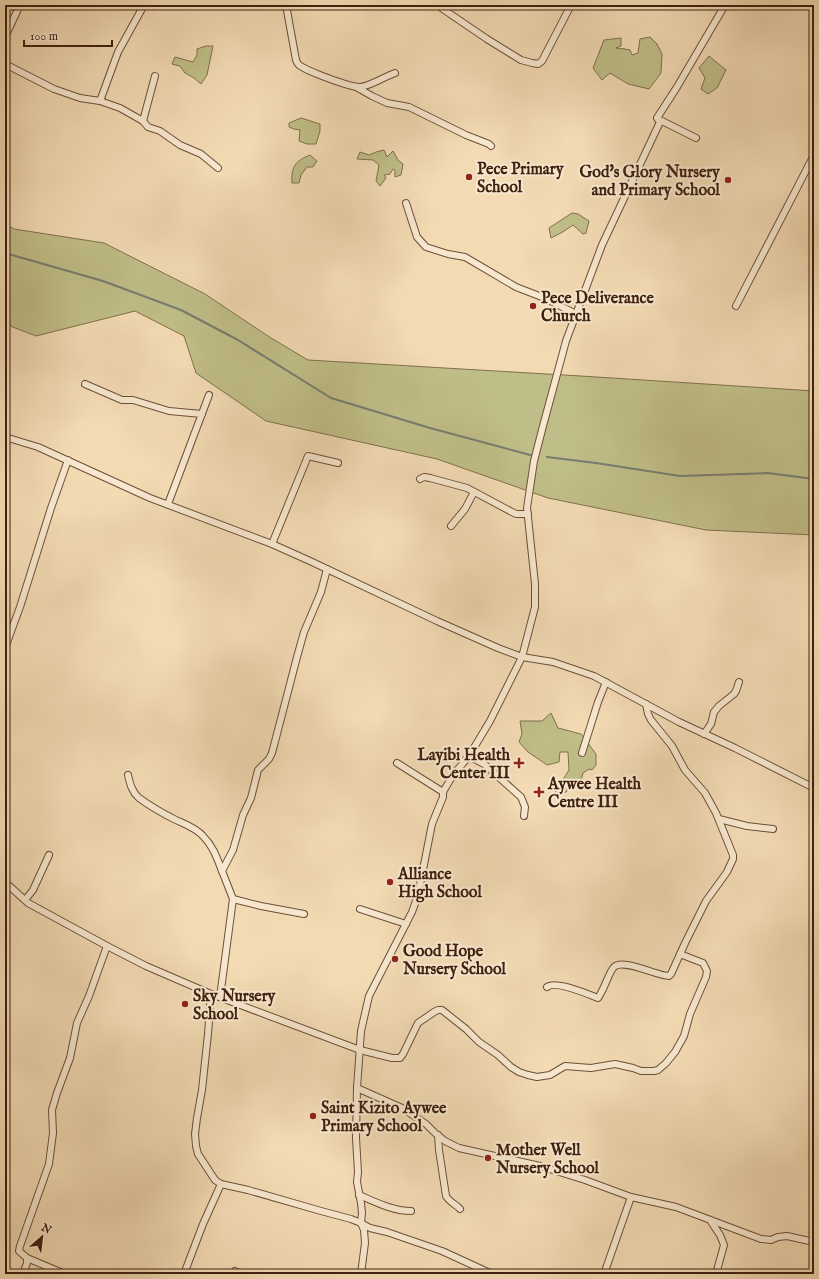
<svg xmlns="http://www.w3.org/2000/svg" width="819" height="1279" viewBox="0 0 819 1279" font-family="'IM FELL English',serif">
	<rect width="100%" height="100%" fill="#f2dab3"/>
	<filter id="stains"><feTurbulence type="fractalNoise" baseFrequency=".005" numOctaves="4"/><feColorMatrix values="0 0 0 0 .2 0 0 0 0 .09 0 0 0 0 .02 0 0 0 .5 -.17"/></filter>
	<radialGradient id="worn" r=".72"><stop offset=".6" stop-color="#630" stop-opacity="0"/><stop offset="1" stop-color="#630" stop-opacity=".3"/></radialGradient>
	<g fill="#c0be88" stroke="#80704c">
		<polygon points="650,37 657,44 662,54 661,73 649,89 628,84 610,73 602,80 593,68 604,40 621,38 621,46 616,48 625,49 630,50 632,55 638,53 640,39"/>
		<polygon points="206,46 213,46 207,75 201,84 194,78 185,73 180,66 172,64 175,57 193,62 197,55 197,49"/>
		<polygon points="709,56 726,70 717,88 708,94 701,89 705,78 699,68"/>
		<polygon points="301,118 320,124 320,131 316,144 307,144 299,141 300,130 294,129 289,127 289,123"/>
		<polygon points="384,150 387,157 393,151 398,160 403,164 401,175 395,177 395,170 393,169 390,174 384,175 386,178 380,186 376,181 379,165 373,160 357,159 360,152 369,155 376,152"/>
		<path d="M310,155l7,6 -4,6h-6l-6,8 -2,8h-7c-1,-16 3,-22 18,-28z"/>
		<polygon points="572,213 578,214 589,221 586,233 583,234 573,225 561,233 551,238 549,228"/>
		<polygon points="5,224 14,229 104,243 205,294 271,338 308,360 581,376 814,391 814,535 706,530 548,498 437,459 266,421 196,373 184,336 135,311 36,336 10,326 5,321"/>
		<polygon points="551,713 558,728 581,734 596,754 596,765 592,770 589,769 583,773 581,781 576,781 566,792 557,796 554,794 569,770 568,752 560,752 559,762 547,765 528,752 519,742 522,734 520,721 542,721"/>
	</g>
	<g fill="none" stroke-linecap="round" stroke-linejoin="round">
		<g stroke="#767d70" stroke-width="2">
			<polyline points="5,253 103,281 181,310 238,340 331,398 430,428 534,456"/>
			<polyline points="547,457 596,463 680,476 768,473 814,479"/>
		</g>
		<g stroke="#6c4f39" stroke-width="8">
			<g id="street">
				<path d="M286,5l10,55c1,2 1,3 3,5 8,6 52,23 62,22 11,-2 23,-10 34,-14"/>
				<polyline points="437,5 487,39 521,60 532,63 538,64 542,61 571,5"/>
				<polyline points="5,37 20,5"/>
				<polyline points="5,64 54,89 80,98 100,101 120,108 143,121 148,127 160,131 180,145 201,154 218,168"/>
				<polyline points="356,87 372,96 387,103 409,107 466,135 489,144 491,146"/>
				<polyline points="100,101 118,52 144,5"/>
				<polyline points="658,119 696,138"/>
				<polyline points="143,121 155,76"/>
				<polyline points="406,203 417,237 426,247 448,254 465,257 516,287 547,299 576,314"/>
				<polyline points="736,306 814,155"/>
				<polyline points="85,384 122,400 133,400 169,411 202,414"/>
				<polyline points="5,437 38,447 150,498 272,544 310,561 437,621 498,648 522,657 553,662 594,676 679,722 735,748 814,788"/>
				<polyline points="420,479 424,477 430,478 467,488 512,512 516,514 528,514"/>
				<polyline points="168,504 209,395"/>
				<polyline points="451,526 465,509 474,492"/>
				<polyline points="272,544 308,456 338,463"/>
				<polyline points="5,648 20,607 51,508 68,460"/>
				<polyline points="704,734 711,724 714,712 719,706 734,694 736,691 739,682"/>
				<polyline points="582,753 598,702 606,682"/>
				<polyline points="469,756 484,764 521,797 525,807 524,816"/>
				<polyline points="397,763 443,792"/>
				<path d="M128,775c2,9 4,17 11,23 11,8 23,15 35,21 10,5 21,8 29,17 10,10 14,22 19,35"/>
				<polyline points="719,819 747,826 773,829"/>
				<polyline points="5,882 28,903 107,946 146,966 211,994 360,1050 392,1058 400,1058 403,1054 418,1023 434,1012 438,1010 442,1010 466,1029 479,1042 498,1055 511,1067 519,1072 528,1075 537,1077 550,1075 565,1066 591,1068 615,1064 633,1068 641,1071 654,1071 658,1070 666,1063 675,1052 684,1036 690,1014 706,977 707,971 703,963 680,954"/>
				<polyline points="233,899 261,906 304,914"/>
				<polyline points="25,900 33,890 49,855"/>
				<polyline points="360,909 406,924"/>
				<path d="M547,987c8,-7 41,7 51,11 6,-8 11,-26 16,-31 9,-9 43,9 55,9l2,-2 15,-33 20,-40 21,-29 6,-13v-4l-17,-42 -11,-20 -20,-23 -13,-24 -21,-26 -3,-6 -2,-10"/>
				<polyline points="211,994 208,1034 202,1090 197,1118 195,1134 196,1146 198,1154 215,1180 221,1184 248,1190 321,1211 351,1219 361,1223 370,1228 387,1232 442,1251 492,1274"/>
				<polyline points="220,997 233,899 222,871 233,850 243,815 251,798 258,770 269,759 272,753 297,657 304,632 321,592 327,569"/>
				<polyline points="357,1088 402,1108 426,1124 435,1133 445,1141 459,1148 540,1166 585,1180 631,1197 676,1207 761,1239 771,1240 778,1237 787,1236 814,1242"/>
				<path d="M438,1135l1,15 7,46c3,6 10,8 14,13"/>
				<path d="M359,1195c16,7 34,16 52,16"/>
				<polyline points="710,1220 720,1235 724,1245 716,1274"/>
				<polyline points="235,1271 241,1274"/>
				<polyline points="23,1274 27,1263 27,1258"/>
				<polyline points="65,1274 27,1258 19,1251 20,1246 49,1164 53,1133 52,1110 57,1093 70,1058 77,1023 89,996 107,946"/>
				<polyline points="184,1274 203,1224 221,1184"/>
				<polyline points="361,1274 365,1243 364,1230 361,1223 362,1213 361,1203 357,1182 358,1172 356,1138 357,1088 361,1031 369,996 412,912 418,895 432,824 443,797 443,792 453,775 469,756 490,721 522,657 535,607 535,584 527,508 534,461 543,426 566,341 602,245 660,122 657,118 677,87 725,5"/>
				<polyline points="604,1274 631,1197"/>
			</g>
		</g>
		<use href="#street" stroke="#f7e7ce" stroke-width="6"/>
	</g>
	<g fill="#8f2418" stroke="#f7e7ce" stroke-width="1.5">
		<circle cx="469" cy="177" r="4"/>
		<circle cx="728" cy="180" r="4"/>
		<circle cx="533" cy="306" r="4"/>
		<path d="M517 757h4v4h4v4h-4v4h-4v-4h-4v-4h4z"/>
		<path d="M537 786h4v4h4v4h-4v4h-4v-4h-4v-4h4z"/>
		<circle cx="390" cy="882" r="4"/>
		<circle cx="395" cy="959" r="4"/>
		<circle cx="185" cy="1004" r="4"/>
		<circle cx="313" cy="1116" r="4"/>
		<circle cx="488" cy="1158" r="4"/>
	</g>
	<g text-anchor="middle" stroke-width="4" stroke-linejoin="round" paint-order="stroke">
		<g font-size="16" font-weight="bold" fill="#3f2110" stroke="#f7e7ce" text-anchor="start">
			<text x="477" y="174">Pece Primary<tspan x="477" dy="18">School</tspan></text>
			<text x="720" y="177" text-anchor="end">God's Glory Nursery<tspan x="720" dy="18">and Primary School</tspan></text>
			<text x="541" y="303">Pece Deliverance<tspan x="541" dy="18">Church</tspan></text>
			<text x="510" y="760" text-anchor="end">Layibi Health<tspan x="510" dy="18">Center III</tspan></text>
			<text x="548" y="789">Aywee Health<tspan x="548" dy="18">Centre III</tspan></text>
			<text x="398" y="879">Alliance<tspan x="398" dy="18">High School</tspan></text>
			<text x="403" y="956">Good Hope<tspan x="403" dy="18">Nursery School</tspan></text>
			<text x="193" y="1001">Sky Nursery<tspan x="193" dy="18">School</tspan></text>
			<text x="321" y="1113">Saint Kizito Aywee<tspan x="321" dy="18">Primary School</tspan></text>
			<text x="496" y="1155">Mother Well<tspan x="496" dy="18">Nursery School</tspan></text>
		</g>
	</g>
	<rect width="819" height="1279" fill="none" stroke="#f2dab3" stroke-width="20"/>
	<rect x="6" y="6" width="807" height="1267" fill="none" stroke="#3f2110" stroke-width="2"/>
	<rect x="10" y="10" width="799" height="1259" fill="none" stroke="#3f2110"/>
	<g transform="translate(42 1237) rotate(28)" stroke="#f7e7ce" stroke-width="3" paint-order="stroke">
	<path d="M0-3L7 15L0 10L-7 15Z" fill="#3f2110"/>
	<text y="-6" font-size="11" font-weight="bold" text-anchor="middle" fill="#3f2110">N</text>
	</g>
	<path d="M24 40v6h88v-6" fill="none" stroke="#3f2110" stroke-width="2"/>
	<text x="30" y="40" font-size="12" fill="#3f2110" stroke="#f7e7ce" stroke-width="3" paint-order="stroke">100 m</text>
	<rect width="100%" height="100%" filter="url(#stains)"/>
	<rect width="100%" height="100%" fill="url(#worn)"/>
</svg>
